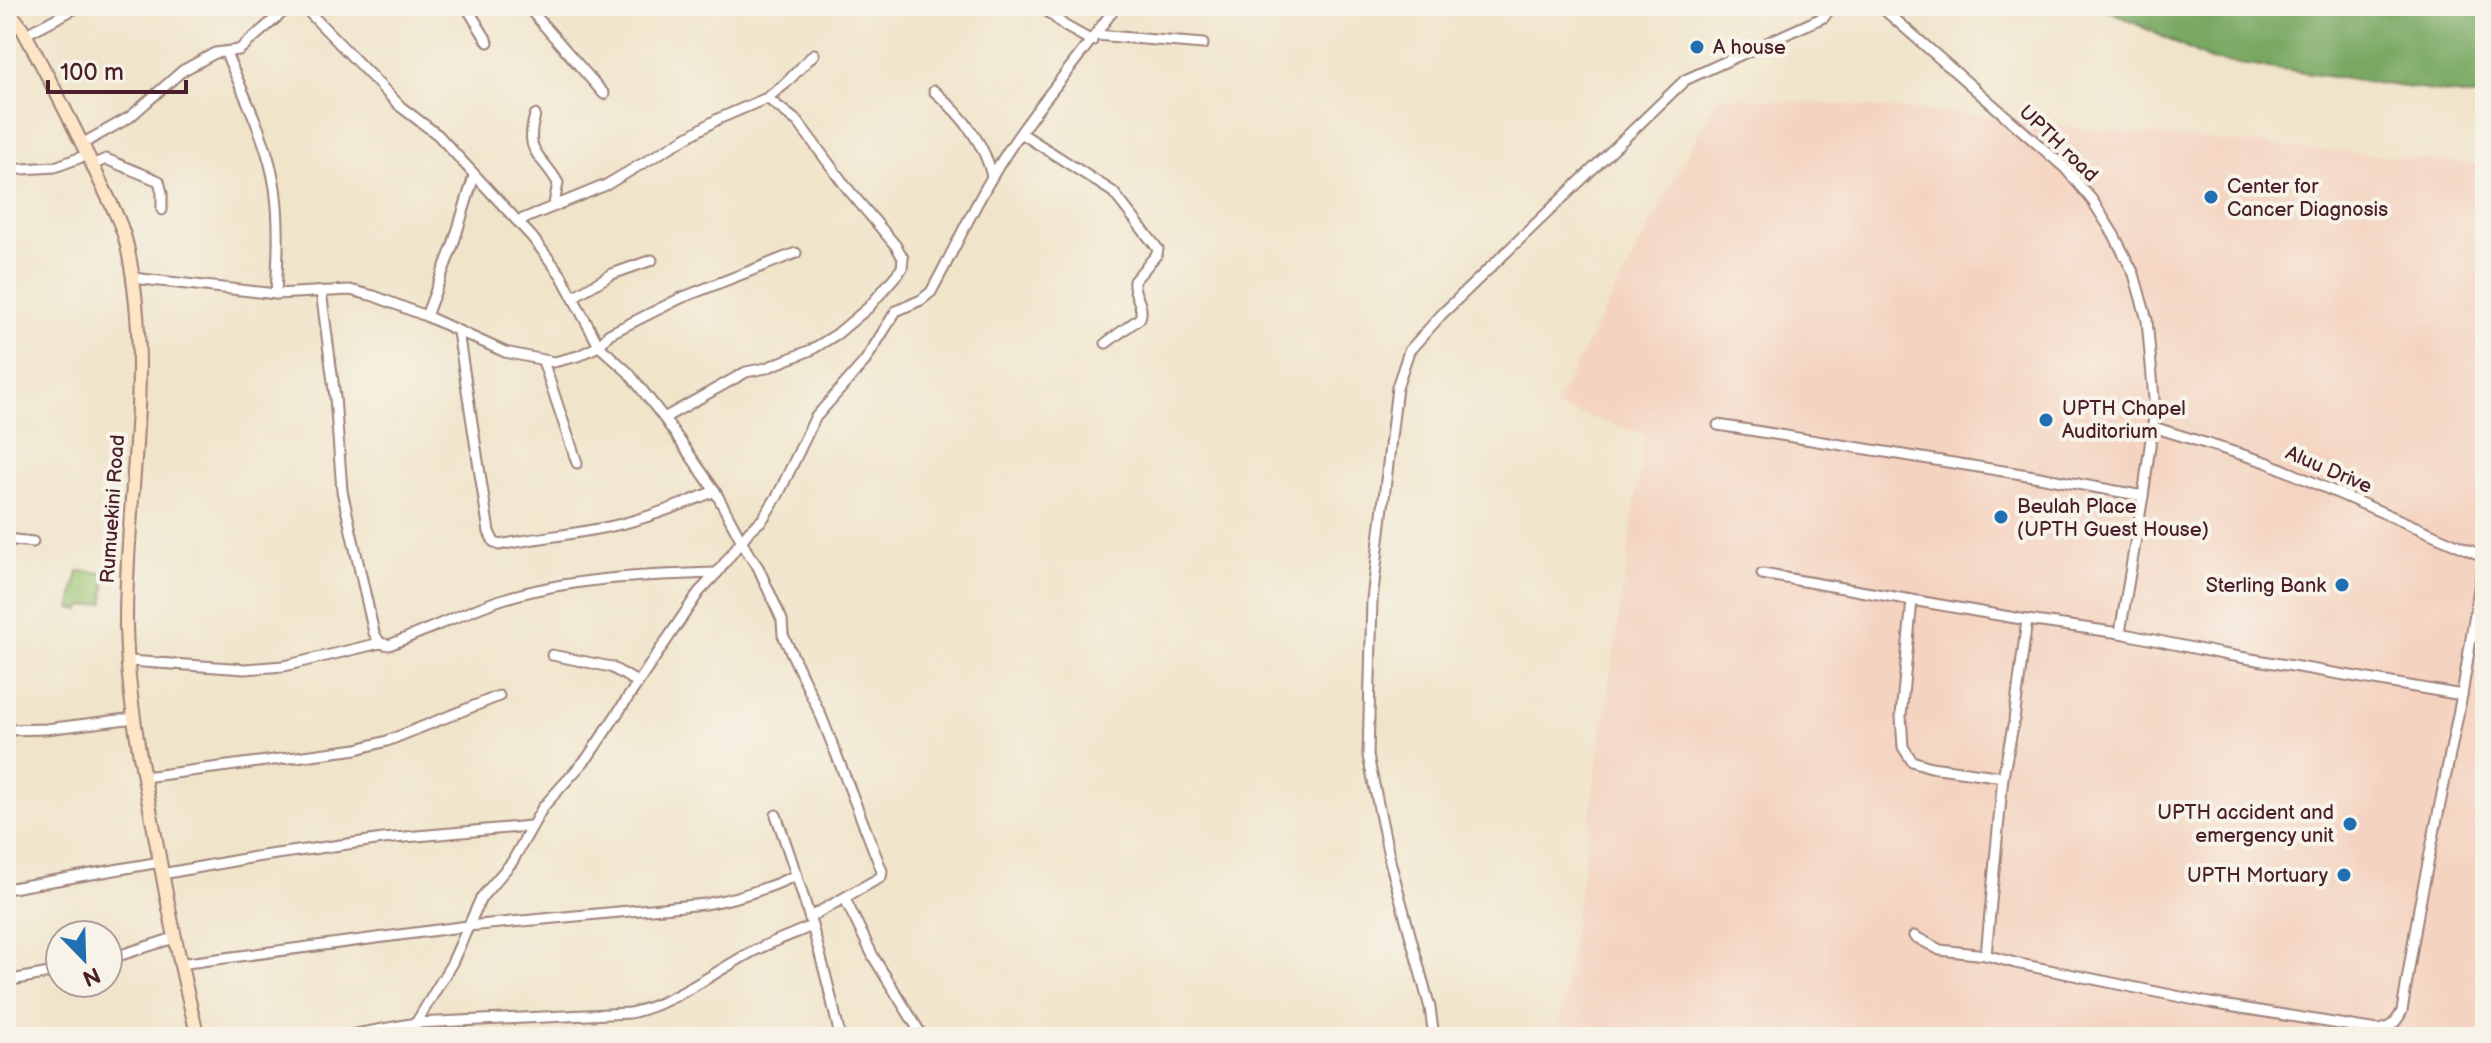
<svg xmlns="http://www.w3.org/2000/svg" width="2491" height="1043" viewBox="0 0 2491 1043" font-family="'Balsamiq Sans',sans-serif">
	<rect width="100%" height="100%" fill="#f7f3e8"/>
	<filter id="ink" filterUnits="userSpaceOnUse"><feTurbulence type="fractalNoise" baseFrequency=".0125" numOctaves="2"/><feDisplacementMap in="SourceGraphic" scale="16" xChannelSelector="R" yChannelSelector="G"/><feConvolveMatrix kernelMatrix="1 2 1 2 8 2 1 2 1" color-interpolation-filters="sRGB"/></filter>
	<filter id="wash" filterUnits="userSpaceOnUse"><feTurbulence type="fractalNoise" baseFrequency=".006" numOctaves="4" result="noise"/><feDisplacementMap in="SourceGraphic" scale="32" xChannelSelector="R" yChannelSelector="G"/><feGaussianBlur stdDeviation="1.8" result="paint"/><feColorMatrix in="noise" values="0 0 0 0 0 0 0 0 0 0 0 0 0 0 0 0 0 1.4 0 .05"/><feComposite in="paint" operator="in"/></filter>
	<g filter="url(#wash)">
		<rect width="100%" height="100%" fill="#f0e4c9"/>
		<polygon fill="#f4d3c0" points="1718,96 1980,115 2039,124 2485,165 2485,1037 1558,1037 1645,434 1554,407"/>
		<polygon fill="#95c270" stroke="#70704e" stroke-width="2" points="78,571 106,573 104,603 82,607 81,610 71,608"/>
		<polygon fill="#78a862" stroke="#616446" stroke-width="2" points="2100,6 2485,6 2485,98 2210,60"/>
	</g>
	<g filter="url(#ink)">
		<g fill="none" stroke-linecap="round" stroke-linejoin="round">
			<g stroke="#9d827a" stroke-width="13">
				<g id="street">
					<polyline points="303,6 401,107 438,135 532,237 561,275 599,346 628,372 664,418 715,491 748,553 758,567 782,620 783,635 822,718 882,871 881,877 810,917"/>
					<polyline points="466,6 488,42"/>
					<polyline points="527,6 604,94"/>
					<polyline points="1041,6 1065,26 1092,41"/>
					<polyline points="1880,6 2065,168 2092,200 2114,235 2134,274 2147,320 2155,410 2143,496 2120,633"/>
					<polyline points="26,34 80,6"/>
					<polyline points="1096,35 1203,44"/>
					<path d="M226,53c18,43 42,88 49,135 5,34 3,71 1,106"/>
					<path d="M934,91c27,23 50,50 58,85"/>
					<path d="M535,115c-11,39 5,37 23,68l-4,21"/>
					<path d="M1021,133l92,59 45,57 -1,5 -23,27c-2,13 11,24 6,37l-34,25"/>
					<polyline points="82,144 130,117 182,71 215,53 239,50 290,6"/>
					<polyline points="92,165 106,159 159,181 162,193 162,210"/>
					<polyline points="6,170 55,167 87,155"/>
					<polyline points="518,221 606,185 718,119 767,98 785,84 814,54"/>
					<polyline points="133,278 276,294 350,290 374,296 426,316 505,352 554,362 578,356 599,346 609,334 681,298 796,253"/>
					<polyline points="321,291 335,397 342,491 374,633 380,643"/>
					<polyline points="573,297 612,274 652,260"/>
					<polyline points="426,316 453,245 474,176"/>
					<path d="M458,332l31,200 5,10 5,3c41,-8 82,-11 122,-21 33,-8 63,-20 94,-33"/>
					<polyline points="543,361 577,463"/>
					<polyline points="664,418 746,372 766,368 811,350 837,334 869,307 902,268 903,258 896,246 847,188 798,122 767,98"/>
					<polyline points="1718,425 2034,476 2143,496"/>
					<polyline points="2153,427 2266,462 2485,557"/>
					<polyline points="6,539 33,542"/>
					<polyline points="1762,574 2027,620 2120,633 2222,654 2462,695"/>
					<polyline points="1912,600 1901,716 1903,747 1912,761 1931,767 2003,777"/>
					<polyline points="552,655 611,667 637,682"/>
					<path d="M129,661l116,8 39,-3 96,-23 9,2c36,-14 72,-31 108,-44 68,-23 149,-26 220,-28"/>
					<polyline points="2014,720 2027,620"/>
					<polyline points="6,730 46,729 135,718"/>
					<polyline points="144,777 357,749 387,741 499,696"/>
					<path d="M776,815c26,73 48,146 64,222"/>
					<polyline points="162,874 255,857 383,839 531,826"/>
					<polyline points="6,889 160,862"/>
					<polyline points="845,899 874,958 923,1037"/>
					<path d="M1914,936l26,14 46,5 29,8 195,40 167,27c14,-2 19,-7 25,-19l17,-103 43,-213 22,-138"/>
					<polyline points="1986,955 2003,777 2013,726"/>
					<polyline points="108,959 174,938"/>
					<path d="M179,964l289,-38 237,-22c34,-6 62,-15 92,-29"/>
					<polyline points="6,981 60,971"/>
					<path d="M416,1023l36,-60 29,-65 31,-36 31,-55 45,-50 111,-165 18,-19 32,-42 13,-11 16,-25 37,-77 50,-57 31,-50 25,-11 10,-8c21,-38 39,-78 61,-115 35,-61 84,-113 124,-171"/>
					<polyline points="174,1037 196,1030"/>
					<path d="M340,1037l76,-14 214,-10c44,-10 80,-38 118,-59 20,-11 43,-19 64,-28"/>
					<polyline points="1434,1037 1430,1008 1390,861 1368,756 1372,600 1397,387 1409,351 1442,314 1685,80 1824,17 1832,6"/>
				</g>
			</g>
			<g stroke="#9d827a" stroke-width="16">
				<path id="secondary" d="M6,7l16,21c27,50 53,100 77,151 10,21 23,44 28,67 28,126 -2,253 -1,380 1,66 14,133 27,198 13,72 27,143 45,213"/>
			</g>
			<use href="#street" stroke="#fff" stroke-width="9"/>
			<use href="#secondary" stroke="#fee5c5" stroke-width="12"/>
		</g>
	</g>
	<g fill="#1f6fb2" stroke="#f7f3e8" stroke-width="3">
		<circle cx="1697" cy="47" r="8"/>
		<circle cx="2211" cy="197" r="8"/>
		<circle cx="2046" cy="420" r="8"/>
		<circle cx="2001" cy="517" r="8"/>
		<circle cx="2342" cy="585" r="8"/>
		<circle cx="2350" cy="824" r="8"/>
		<circle cx="2344" cy="875" r="8"/>
	</g>
	<g text-anchor="middle" stroke-width="8" stroke-linejoin="round" paint-order="stroke">
		<g font-size="20" fill="#4a1f2b" stroke="#f7f3e8" text-anchor="start">
			<text x="1713" y="54">A house</text>
			<text x="2227" y="193">Center for<tspan x="2227" dy="23">Cancer Diagnosis</tspan></text>
			<text x="2062" y="415">UPTH Chapel<tspan x="2062" dy="23">Auditorium</tspan></text>
			<text x="2017" y="513">Beulah Place<tspan x="2017" dy="23">(UPTH Guest House)</tspan></text>
			<text x="2326" y="592" text-anchor="end">Sterling Bank</text>
			<text x="2334" y="819" text-anchor="end">UPTH accident and<tspan x="2334" dy="23">emergency unit</tspan></text>
			<text x="2328" y="882" text-anchor="end">UPTH Mortuary</text>
		</g>
		<g font-size="20" fill="#4a1f2b" stroke="#f7f3e8">
			<text transform="translate(2059 143) rotate(44)" y="7">UPTH road</text>
			<text transform="translate(2329 469) rotate(23)" y="7">Aluu Drive</text>
			<text transform="translate(112 509) rotate(-86)" y="7">Rumuekini Road</text>
		</g>
	</g>
	<rect width="2491" height="1043" fill="none" stroke="#f7f3e8" stroke-width="32"/>
	<g transform="translate(84 959) rotate(157)"><circle r="38" fill="#f7f3e8" stroke="#b29e9c" stroke-width="2"/>
	<path d="M0-6L14 30L0 20L-14 30Z" fill="#1f6fb2"/>
	<text y="-12" font-size="22" font-weight="bold" text-anchor="middle" fill="#4a1f2b">N</text>
	</g>
	<path d="M48 80v12h138v-12" fill="none" stroke="#4a1f2b" stroke-width="4"/>
	<text x="60" y="80" font-size="24" fill="#4a1f2b" stroke="#f7f3e8" stroke-width="6" paint-order="stroke">100 m</text>
</svg>
